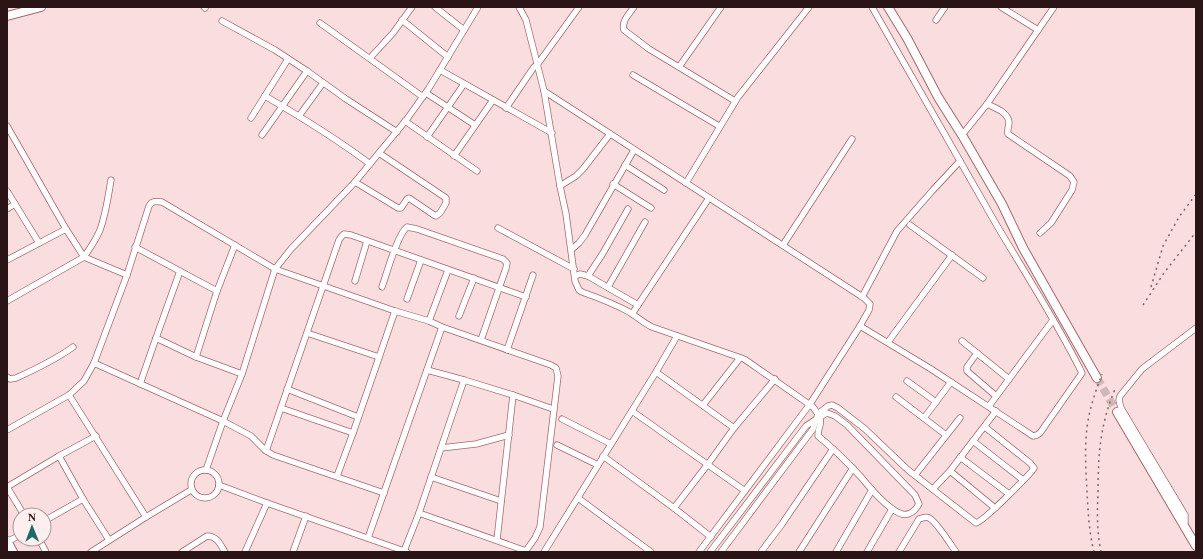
<svg xmlns="http://www.w3.org/2000/svg" width="1203" height="559" viewBox="0 0 1203 559" font-family="Georgia,serif">
	<rect width="100%" height="100%" fill="#fadedf"/>
	<g fill="none" stroke-linecap="round" stroke-linejoin="round">
		<polyline stroke="#d1b6b7" stroke-width="8" stroke-dasharray="8 4" stroke-linecap="butt" points="1097,378 1117,412"/>
		<g stroke="#a4686b" stroke-width="7">
			<g id="street">
				<polyline points="204,7 205,8"/>
				<polyline points="435,7 464,30"/>
				<path d="M519,7l7,13 18,71 16,95 6,28 9,67 4,9 3,2c17,6 33,12 49,21 7,5 13,10 21,14l92,32 6,4 63,44c4,6 9,11 7,18 -1,4 -2,6 -2,11 15,12 29,26 43,41 9,11 27,33 41,37 8,2 13,-3 17,-10l-4,-9 -68,-70 -12,-9 -8,-3 -7,4"/>
				<path d="M634,7c-5,7 -13,15 -10,23l25,19 86,52"/>
				<polyline points="1001,7 1038,30"/>
				<polyline points="402,20 448,57"/>
				<polyline points="936,20 945,7"/>
				<polyline points="222,21 275,50 307,71 346,99 397,132"/>
				<polyline points="320,23 423,97"/>
				<polyline points="370,58 393,33 412,7"/>
				<polyline points="679,67 721,7"/>
				<polyline points="440,70 552,133"/>
				<polyline points="633,75 719,126"/>
				<polyline points="544,91 864,298 870,304 869,310 860,326 810,404 699,552"/>
				<polyline points="426,93 475,125"/>
				<path d="M265,96c36,21 72,43 105,68"/>
				<path d="M987,104c8,4 21,8 22,18 0,4 -2,8 -1,12l62,42 4,6 -2,8 -21,33 -11,10"/>
				<polyline points="506,108 534,67 537,65 579,7"/>
				<polyline points="299,116 323,83"/>
				<polyline points="251,118 288,59"/>
				<polyline points="405,121 477,171"/>
				<path d="M7,126l59,103 18,28c6,-9 12,-17 16,-27 6,-16 8,-33 11,-50"/>
				<polyline points="262,135 307,71"/>
				<polyline points="962,135 987,104 1054,7"/>
				<polyline points="427,137 464,84"/>
				<polyline points="454,156 493,100"/>
				<polyline points="625,165 664,190"/>
				<polyline points="355,182 398,208 401,208 407,199 409,198 434,215 436,216 440,213 446,203 446,198 379,153"/>
				<polyline points="686,183 738,97 809,7"/>
				<polyline points="613,184 651,208"/>
				<polyline points="560,186 576,176 583,169 610,134"/>
				<polyline points="7,191 39,243"/>
				<polyline points="7,209 15,204"/>
				<polyline points="910,225 983,278"/>
				<polyline points="498,228 574,269"/>
				<polyline points="783,245 852,139"/>
				<polyline points="135,247 217,291 235,245"/>
				<polyline points="572,249 579,243 585,235 634,150"/>
				<polyline points="7,260 66,229"/>
				<polyline points="180,271 156,338 196,357 242,374"/>
				<polyline points="575,276 580,274 588,276 638,305"/>
				<polyline points="588,276 603,253 628,209"/>
				<polyline points="355,281 367,241"/>
				<path d="M382,287c5,-14 15,-52 25,-60l10,2 86,30 4,4 -1,5 -25,72"/>
				<polyline points="608,287 645,222"/>
				<polyline points="862,297 897,231 933,190 960,161"/>
				<polyline points="407,299 421,260"/>
				<polyline points="7,301 84,257 127,275"/>
				<polyline points="632,314 709,198"/>
				<polyline points="459,316 474,278"/>
				<polyline points="429,321 448,270"/>
				<path d="M860,326l71,43 102,67 4,-1 3,-2 42,-60c-25,-51 -57,-100 -86,-149l-124,-217"/>
				<polyline points="307,333 379,357"/>
				<polyline points="962,341 1009,379"/>
				<polyline points="888,342 952,255"/>
				<polyline points="507,350 533,275"/>
				<polyline points="977,353 967,367 967,371 996,396"/>
				<polyline points="196,357 217,291"/>
				<polyline points="94,363 223,421 242,374 275,269 291,249 355,182 407,119 429,88 478,7"/>
				<polyline points="427,370 464,380"/>
				<polyline points="656,372 734,428"/>
				<path d="M7,377l3,2 6,-1c20,-9 39,-18 57,-31"/>
				<polyline points="907,381 936,402"/>
				<polyline points="140,384 156,338"/>
				<polyline points="287,389 358,417"/>
				<polyline points="69,395 146,517 91,552"/>
				<polyline points="896,397 946,435"/>
				<polyline points="703,405 740,358"/>
				<polyline points="989,406 1053,320"/>
				<polyline points="281,408 353,433"/>
				<polyline points="632,411 745,491"/>
				<polyline points="924,418 951,382"/>
				<polyline points="562,419 611,444"/>
				<path d="M7,430l62,-35 15,-14 10,-18 33,-88 22,-69c3,-5 6,-5 13,-4l113,67 120,42 34,10 13,6 109,38 5,3 2,8 -18,151 -5,11 -10,14"/>
				<polyline points="973,441 1023,480"/>
				<polyline points="557,445 598,465"/>
				<polyline points="441,448 476,444 509,435"/>
				<polyline points="266,451 339,240 341,237 344,234 351,235 526,297"/>
				<polyline points="603,456 674,508 711,537"/>
				<polyline points="960,457 1009,494"/>
				<circle cx="205" cy="484" r="14"/>
				<polyline points="206,470 223,421 251,436 265,450 273,455 384,493"/>
				<polyline points="950,471 995,508"/>
				<polyline points="915,475 960,418"/>
				<polyline points="337,476 353,433 395,311"/>
				<polyline points="431,477 501,501"/>
				<polyline points="219,485 267,503 407,552"/>
				<polyline points="7,487 59,456 96,436"/>
				<polyline points="7,487 24,515"/>
				<polyline points="933,489 950,471 996,411"/>
				<polyline points="578,498 651,552"/>
				<polyline points="83,499 109,540"/>
				<polyline points="674,508 708,464 734,428 775,379"/>
				<polyline points="419,513 526,551"/>
				<polyline points="146,517 191,490"/>
				<polyline points="44,521 83,499 59,456"/>
				<polyline points="1182,524 1185,522 1185,515 1121,408 1119,400 1120,396 1142,369 1196,328"/>
				<polyline points="368,538 442,327"/>
				<polyline points="39,539 46,552"/>
				<polyline points="497,540 513,395"/>
				<polyline points="7,542 20,535"/>
				<polyline points="404,551 419,513 464,380 513,395 553,409"/>
				<path d="M182,552l25,-16c10,0 13,8 18,16"/>
				<polyline points="245,552 267,503"/>
				<polyline points="293,552 306,516"/>
				<polyline points="544,552 656,372 677,336"/>
				<polyline points="710,552 806,426 815,420"/>
				<path d="M721,552l92,-123 5,-15 10,-8 4,-1 6,3 27,21 43,41 68,53c8,-2 48,-43 56,-52l2,-3 -4,-5 -45,-36"/>
				<polyline points="761,552 782,524 833,449"/>
				<polyline points="799,552 853,468"/>
				<polyline points="836,552 872,490"/>
				<polyline points="867,552 892,509"/>
				<path d="M899,552l20,-33c4,-1 7,-3 10,-1 7,3 22,27 27,34"/>
			</g>
		</g>
		<g stroke="#a4686b" stroke-width="10">
			<g id="secondary">
				<polyline points="888,7 907,38 938,97 962,135 1002,204 1023,248 1097,378"/>
				<polyline points="7,16 41,7"/>
				<polyline points="1117,412 1196,546"/>
				<polyline points="7,541 13,552"/>
			</g>
		</g>
		<use href="#street" stroke="#fff" stroke-width="5.5"/>
		<use href="#secondary" stroke="#fff" stroke-width="8"/>
		<g stroke="#7e6566" stroke-width="1.5" stroke-dasharray="2 4" stroke-linecap="butt">
			<polyline points="1151,287 1163,246 1179,217 1196,194"/>
			<polyline points="1143,305 1164,273 1196,232"/>
			<path d="M1094,552c-5,-20 -6,-41 -7,-61 -1,-17 -2,-35 -1,-52 1,-23 8,-44 16,-65"/>
			<path d="M1101,552c-4,-19 -4,-39 -3,-58 0,-39 2,-69 17,-105"/>
		</g>
	</g>
	<rect width="1203" height="559" fill="none" stroke="#2b1415" stroke-width="16"/>
	<g transform="translate(32 527) rotate(359)"><circle r="19" fill="#fdefef" stroke="#a99798"/>
	<path d="M0-3L7 15L0 10L-7 15Z" fill="#1c696a"/>
	<text y="-6" font-size="11" font-weight="bold" text-anchor="middle" fill="#2b1415">N</text>
	</g>
</svg>
